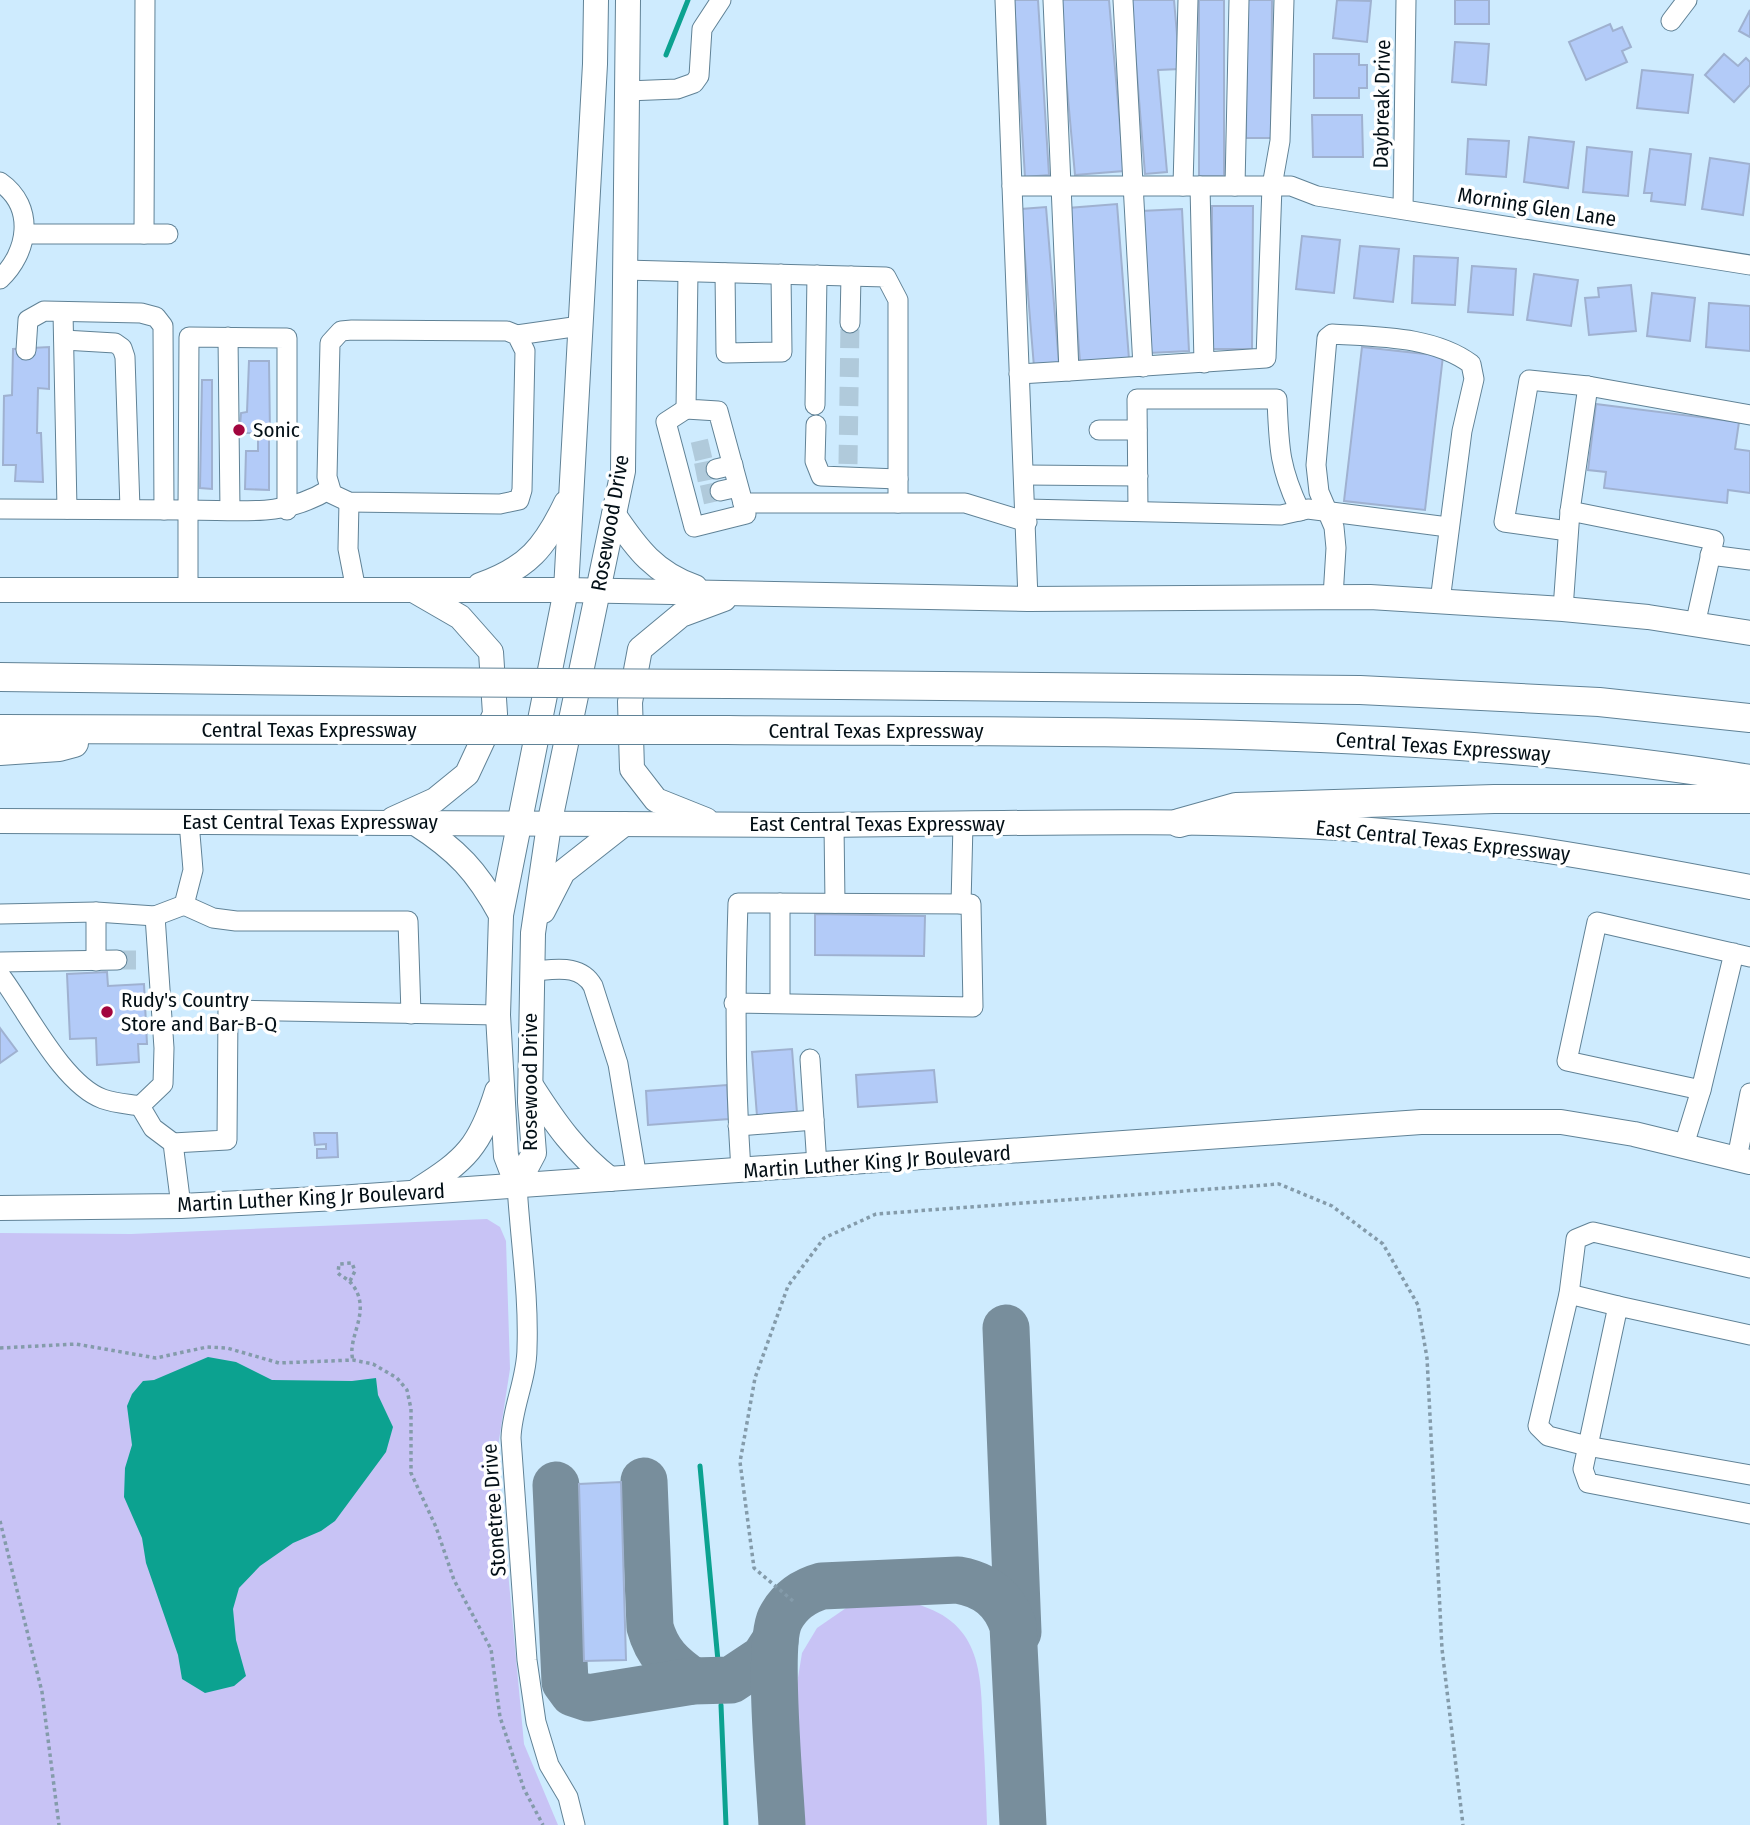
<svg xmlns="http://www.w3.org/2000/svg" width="1750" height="1825" viewBox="0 0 1750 1825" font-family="'Fira Sans Condensed',sans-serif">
	<rect width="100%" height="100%" fill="#ceebfe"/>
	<g fill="#c8c3f5">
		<polygon points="487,1219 500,1227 506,1241 510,1369 497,1453 524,1744 558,1825 0,1825 0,1233 131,1234"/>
		<path d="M909,1602c73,18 72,68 74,131 2,31 3,61 4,92h-186l-5,-135 6,-37 15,-25 32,-22z"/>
	</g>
	<polygon fill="#0ca290" points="208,1357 236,1362 272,1380 352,1381 376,1378 378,1395 393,1427 386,1452 335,1521 321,1531 293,1543 260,1566 239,1588 233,1609 236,1640 246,1676 234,1686 205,1693 182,1679 178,1655 146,1563 142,1538 124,1497 125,1468 132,1445 127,1406 132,1394 143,1381 154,1380"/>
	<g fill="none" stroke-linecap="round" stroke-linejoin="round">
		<g stroke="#0ca290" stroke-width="5">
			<polyline points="666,55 688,0"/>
			<polyline points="700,1466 718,1661"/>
			<polyline points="721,1705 726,1825"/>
		</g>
		<g stroke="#788e9c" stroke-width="47">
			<polyline points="1006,1328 1018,1632"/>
			<path d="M644,1481l6,146c7,26 21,39 43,54"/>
			<polyline points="556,1485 565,1682 573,1693 588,1698 693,1681 731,1680 764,1658 775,1641"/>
			<path d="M782,1825c-2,-39 -15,-179 -2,-206 9,-18 24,-28 42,-33l136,-6c28,5 46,19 55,46l10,199"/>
		</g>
	</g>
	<g fill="#b3cbf8" stroke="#9fb1d0" stroke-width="2">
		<polygon points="1014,0 1038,0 1049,175 1025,177"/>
		<polygon points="1059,0 1109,0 1124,171 1075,175"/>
		<polygon points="1131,0 1174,0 1180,69 1158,70 1167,172 1145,174"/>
		<rect x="1199" y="0" width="25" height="176"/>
		<polygon points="1247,0 1272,0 1271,138 1246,138"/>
		<polygon points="1337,0 1371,1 1367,42 1333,38"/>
		<rect x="1455" y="0" width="34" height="24"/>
		<polygon points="1750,10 1750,37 1739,31"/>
		<polygon points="1610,24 1613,31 1622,27 1631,47 1622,51 1627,62 1586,80 1569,42"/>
		<polygon points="1455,42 1489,44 1486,85 1452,82"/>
		<polygon points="1314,54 1359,54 1359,65 1367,65 1367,88 1359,88 1359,98 1314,98"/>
		<polygon points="1724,54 1738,66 1746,58 1750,62 1750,85 1734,102 1705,75"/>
		<polygon points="1642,70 1693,75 1688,113 1637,108"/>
		<polygon points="1312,115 1362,115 1363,157 1313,157"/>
		<polygon points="1529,137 1574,142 1568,188 1524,182"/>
		<polygon points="1468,139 1509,141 1506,177 1466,174"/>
		<polygon points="1587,147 1632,152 1628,196 1583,192"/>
		<polygon points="1650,149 1691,154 1685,205 1651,201 1652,193 1644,193"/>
		<polygon points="1710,158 1750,164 1743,215 1702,209"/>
		<polygon points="1117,204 1129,359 1080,362 1068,208"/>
		<polygon points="1212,206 1253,206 1252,349 1212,349"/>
		<polygon points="1046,207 1059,364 1034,367 1021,209"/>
		<polygon points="1182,209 1189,351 1149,353 1141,211"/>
		<polygon points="1302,236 1340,240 1334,293 1296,289"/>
		<polygon points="1360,246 1399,249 1393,302 1354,298"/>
		<polygon points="1414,256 1458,258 1455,305 1412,303"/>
		<polygon points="1472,266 1516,269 1513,315 1468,312"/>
		<polygon points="1534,274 1578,280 1571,326 1527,320"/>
		<polygon points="1631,285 1636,331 1589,335 1585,298 1599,297 1598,288"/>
		<polygon points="1652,293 1695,298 1690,341 1647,336"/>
		<polygon points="1709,303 1750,306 1750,351 1706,347"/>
		<polygon points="49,347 49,389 38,388 37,433 41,433 43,482 15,481 16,465 3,465 4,396 12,395 13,349"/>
		<polygon points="1362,347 1443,356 1425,510 1344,501"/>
		<polygon points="249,361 269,361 270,433 246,433 246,427 240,426 241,413 247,412"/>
		<polygon points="202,380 212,380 212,489 200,488"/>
		<polygon points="1596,404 1739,422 1735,449 1750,451 1750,493 1728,490 1727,503 1604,488 1606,472 1588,470"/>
		<polygon points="269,436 269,490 245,489 246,451 258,451 258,437"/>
		<polygon points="815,914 925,916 924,956 815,955"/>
		<polygon points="107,972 108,986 144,984 147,1044 138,1044 139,1062 97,1065 96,1038 70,1039 67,974"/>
		<polygon points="0,1028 17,1051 0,1063"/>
		<polygon points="792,1049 797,1113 757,1116 752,1052"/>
		<polygon points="934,1070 937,1102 858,1107 856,1075"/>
		<polygon points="727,1085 729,1119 648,1125 646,1091"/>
		<polygon points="314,1133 337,1133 338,1157 317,1158 317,1149 326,1149 326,1144 315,1145"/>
		<polygon points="621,1482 626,1660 584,1661 579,1484"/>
	</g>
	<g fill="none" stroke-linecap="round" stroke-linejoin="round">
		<g stroke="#b0cadb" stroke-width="19" stroke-dasharray="19 10" stroke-linecap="butt">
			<polyline points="693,452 710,448"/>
			<polyline points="848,464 850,323"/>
			<polyline points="696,473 716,469"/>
			<polyline points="702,495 720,491"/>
			<polyline points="117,960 143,960"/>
		</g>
		<g stroke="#608296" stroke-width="21">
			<g id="minor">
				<polyline points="1005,0 1012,186"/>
				<polyline points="1123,0 1143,367"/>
				<polyline points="1671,21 1687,0"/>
				<polyline points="627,91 677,89 694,83 699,76 702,29 721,0"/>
				<path d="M0,182c36,25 28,71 0,97"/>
				<polyline points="1183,186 1188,0"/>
				<polyline points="1200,186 1204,363"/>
				<polyline points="1235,186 1239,0"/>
				<polyline points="1403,209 1406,0"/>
				<polyline points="25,234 168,234"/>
				<polyline points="144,234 145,0"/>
				<polyline points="625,270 886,277 898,300 898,503"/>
				<polyline points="688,272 686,409 718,411 743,503 965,503 1027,522"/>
				<polyline points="725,273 726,353 782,352 781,274"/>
				<polyline points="63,312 67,509"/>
				<polyline points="850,323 851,276"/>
				<polygon points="352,330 507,331 517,335 525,351 522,490 519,500 500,504 349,502 332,494 327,477 330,343 341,331"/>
				<polyline points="517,335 580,326"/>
				<polyline points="228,337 230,510"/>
				<polyline points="64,340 115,343 122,348 125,357 130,509"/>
				<polyline points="26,350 28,320 44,311 141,313 156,317 163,326 164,510"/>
				<polyline points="1069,371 1266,358 1272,186 1280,141 1284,0"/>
				<polyline points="1019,374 1069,371 1053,0"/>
				<polyline points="815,405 817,275"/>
				<polyline points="686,409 666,422 694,527 746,514 743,503"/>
				<polyline points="816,425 815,461 821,476 898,479"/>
				<polyline points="1099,430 1137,430"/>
				<polyline points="716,469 733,465"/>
				<polyline points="1025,475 1138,476"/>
				<polyline points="720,491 738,487"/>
				<polyline points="349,502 348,549 356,590"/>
				<polyline points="0,509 188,510 189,337 287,338 287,510"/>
				<polyline points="1026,509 1281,515 1308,509 1448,527"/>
				<path d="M1138,511l-1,-112h140c2,48 2,68 23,112"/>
				<polyline points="1570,511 1588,386 1750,415"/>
				<polyline points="1568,531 1504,522 1529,380 1588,386"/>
				<polyline points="1710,555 1750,560"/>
				<path d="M188,590v-80c54,0 95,8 142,-21"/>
				<path d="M1333,597l3,-49 -2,-21 -15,-35 -3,-27 11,-127 5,-4c46,3 101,2 139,30l3,15 -12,52 -22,170"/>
				<polyline points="1028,599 1012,186 1291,186 1317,196 1750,265"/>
				<polyline points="1563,609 1570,511 1714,540 1695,625"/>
				<polyline points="834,825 835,903"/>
				<polyline points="780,903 780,1003"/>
				<polyline points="961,904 963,824"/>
				<polyline points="184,905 213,918 236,921 408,921 411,1014"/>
				<polyline points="96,912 96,961"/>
				<polyline points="0,914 96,912 155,916"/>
				<polyline points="1734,953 1701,1090 1567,1061 1597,922 1750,957"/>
				<polyline points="0,962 117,960"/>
				<path d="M531,971c23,-1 49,-8 62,15l25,78 19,114"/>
				<path d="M0,975c26,34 62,109 103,124 11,4 25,5 37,7"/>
				<path d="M734,1003l239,4 -2,-103 -233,-1c-3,90 -3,178 3,268"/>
				<polyline points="810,1059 817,1166"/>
				<polyline points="738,1126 814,1120"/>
				<polyline points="173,1143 227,1140 228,1010 498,1015"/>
				<polyline points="1684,1145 1701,1090"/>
				<polyline points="1737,1158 1750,1093"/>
				<path d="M517,1185c3,54 12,109 10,163 0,31 -15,59 -16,90l16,222 9,62 13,43 19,32 7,28"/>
				<polyline points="181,1206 173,1143 153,1128 140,1106 163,1084 164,1048 155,916 184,905 193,870 189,822"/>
				<polyline points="1750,1268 1593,1232 1576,1239 1569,1294 1538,1426 1548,1436 1587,1446 1750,1475"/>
				<polyline points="1569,1294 1618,1306"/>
				<polyline points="1750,1335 1618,1306 1583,1469 1588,1483 1750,1514"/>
			</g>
		</g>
		<g stroke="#608296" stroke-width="26">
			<g id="major">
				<path d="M614,515c23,34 41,58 81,72"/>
				<path d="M480,585c48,-17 65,-38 86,-82"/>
				<polyline points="0,590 566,590 1028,599 1370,597 1563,609 1648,617 1750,633"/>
				<polyline points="393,819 435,800 467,774 495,714 491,652 460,617 415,591"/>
				<polyline points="706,820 656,800 632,769 630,702 640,649 681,615 724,599"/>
				<path d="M0,821c265,1 529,3 794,4 182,0 364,-8 546,3 139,8 274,33 410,59"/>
				<path d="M415,823c42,27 62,48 86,92"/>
				<polyline points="543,911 563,872 624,824"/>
				<path d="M532,1087c23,36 44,66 78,92"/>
				<polyline points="517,1185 534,1153 530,1102 533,933 549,825 623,471 628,0"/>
				<polyline points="517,1185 506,1156 498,1015 501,915 566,590 595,64 596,0"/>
				<path d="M418,1190c48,-30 62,-44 79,-99"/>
				<polyline points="0,1208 181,1206 338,1198 1421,1122 1561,1122 1634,1134 1750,1162"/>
			</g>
		</g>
		<g stroke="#608296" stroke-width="30">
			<g id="highway">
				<polyline points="0,677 403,682"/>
				<polyline points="727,684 1360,690 1599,702 1750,718"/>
				<polyline points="0,729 404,730"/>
				<path d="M727,730c340,3 686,-6 1023,49"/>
				<polyline points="0,751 59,747 74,743"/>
				<polyline points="1179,823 1236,807 1494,799 1750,799"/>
			</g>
		</g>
		<g stroke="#849baa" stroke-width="3.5" stroke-dasharray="3.5 3.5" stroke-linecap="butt">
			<path d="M350,1281l5,-10 -3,-8 -13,1 -1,9c4,4 10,6 13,10 23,27 -5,54 2,77"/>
			<polyline points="0,1348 76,1344 156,1358 207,1347 227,1348 279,1363 353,1360 373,1364 397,1378 407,1390 411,1409 411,1473 436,1527 454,1580 491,1649 500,1717 524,1789 543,1825"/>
			<polyline points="0,1521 42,1692 59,1825"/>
			<polyline points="793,1601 754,1568 740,1462 755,1378 788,1286 824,1238 876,1214 1279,1184 1332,1206 1383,1244 1418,1305 1427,1358 1442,1649 1463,1825"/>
		</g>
		<use href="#minor" stroke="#fff" stroke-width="19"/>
		<use href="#major" stroke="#fff" stroke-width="24"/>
		<use href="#highway" stroke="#fff" stroke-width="28"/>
		<g stroke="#608296" stroke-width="30" stroke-linecap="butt">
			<g id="highway-bridge">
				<polyline points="403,682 727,684"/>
				<polyline points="404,730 727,730"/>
			</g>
		</g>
		<use href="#highway-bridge" stroke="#fff" stroke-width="28"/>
	</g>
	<g fill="#a2053e" stroke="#fff" stroke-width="2.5">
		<circle cx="239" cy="430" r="7"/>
		<circle cx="107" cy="1012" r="7"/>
	</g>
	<g text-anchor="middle" stroke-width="7" stroke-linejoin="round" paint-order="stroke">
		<g font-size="21" fill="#030f16" stroke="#fff">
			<text transform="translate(1382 104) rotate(-89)" y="7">Daybreak Drive</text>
			<text transform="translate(1537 207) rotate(9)" y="7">Morning Glen Lane</text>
			<text transform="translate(610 523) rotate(-80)" y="7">Rosewood Drive</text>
			<text x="309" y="737">Central Texas Expressway</text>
			<text x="876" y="738">Central Texas Expressway</text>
			<text transform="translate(1443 747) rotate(4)" y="7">Central Texas Expressway</text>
			<text x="310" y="829">East Central Texas Expressway</text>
			<text x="877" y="831">East Central Texas Expressway</text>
			<text transform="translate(1443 841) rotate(6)" y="7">East Central Texas Expressway</text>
			<text transform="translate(530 1082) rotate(-90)" y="7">Rosewood Drive</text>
			<text transform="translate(877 1162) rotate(-4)" y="7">Martin Luther King Jr Boulevard</text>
			<text transform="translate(311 1198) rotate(-3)" y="7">Martin Luther King Jr Boulevard</text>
			<text transform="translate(494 1510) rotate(-94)" y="7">Stonetree Drive</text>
		</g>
		<g font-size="21" fill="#030f16" stroke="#fff" text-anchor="start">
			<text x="253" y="437">Sonic</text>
			<text x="121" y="1007">Rudy's Country<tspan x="121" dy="24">Store and Bar-B-Q</tspan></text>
		</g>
	</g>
</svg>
